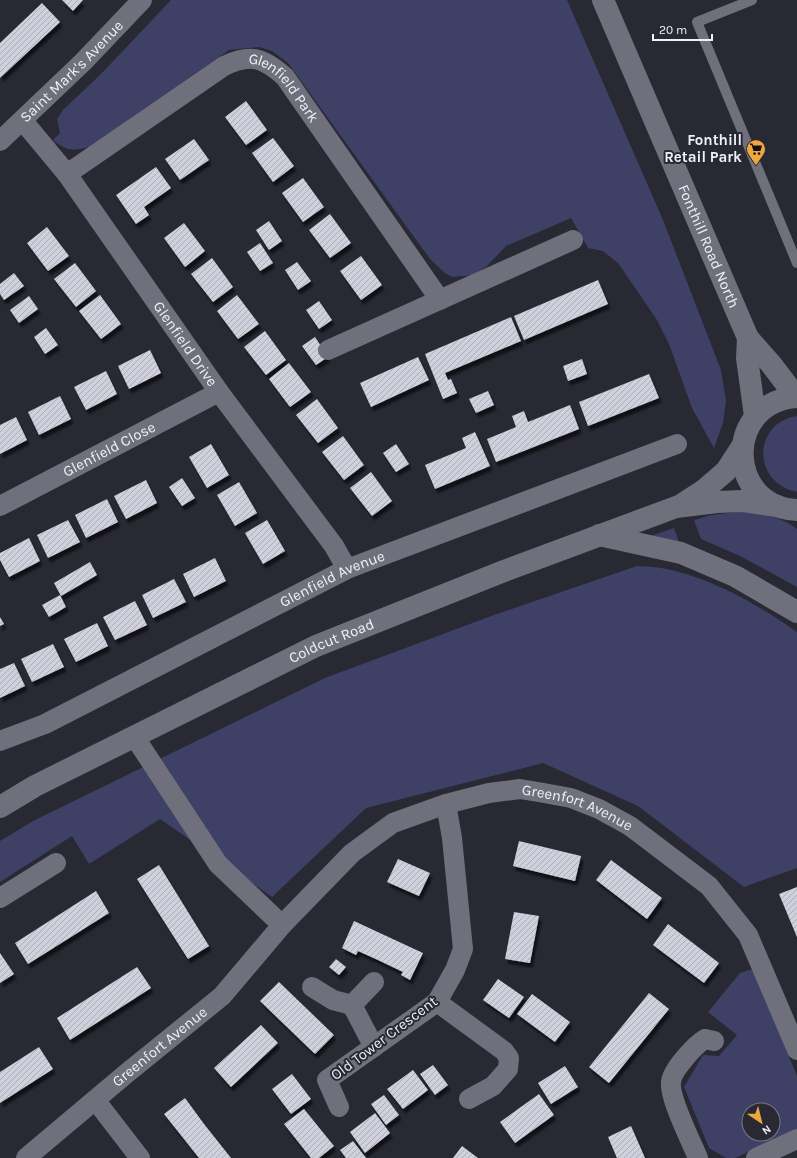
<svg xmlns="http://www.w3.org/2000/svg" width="797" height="1158" viewBox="0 0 797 1158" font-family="Karla,sans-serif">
	<defs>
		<pattern id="building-hatch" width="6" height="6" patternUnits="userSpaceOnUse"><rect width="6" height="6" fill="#cfd0dc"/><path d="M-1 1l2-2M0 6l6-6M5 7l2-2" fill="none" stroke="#adaeb8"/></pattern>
		<filter id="shadow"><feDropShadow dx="2.5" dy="4.5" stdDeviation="1" flood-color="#0009"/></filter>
	</defs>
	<rect width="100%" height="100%" fill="#282932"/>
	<g fill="#3e4066" fill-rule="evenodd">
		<path d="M171,0h396l96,220 58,150 5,31 -3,22 -9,25 -22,-40 -23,-64 -12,-24 -39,-57 -15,-12 -15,-3 -17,-30 -65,28 -19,20 -14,9 -20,2 -8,-4 -15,-14 -142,-196 -16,-12 -13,-4 -30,3 -140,97c-17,4 -23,4 -36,-7l7,-7 -3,-14 6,-9 39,-37z"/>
		<path d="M797,416v76c-45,-9 -45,-69 0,-76z"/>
		<path d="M737,512c23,1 41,3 60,17v58l-57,-31 -39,-17 -7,-19 17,-5z"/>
		<polygon points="674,528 679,542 651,536"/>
		<path d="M637,566c55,0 116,35 160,66v236l-53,19 -106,-81 -95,-43 -177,45 -94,89 -112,-78 -71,45 -17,-28 -72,46v-41l33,-20 292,-143 169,-63z"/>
		<path d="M753,969l44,107v54l-62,28h-9l-17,-10 -25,-61 19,-32 16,1 18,-21 -29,-23 32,-39zM749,1110h24v24h-24z"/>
	</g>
	<g fill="url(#building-hatch)" filter="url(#shadow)">
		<polygon points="62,0 83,0 73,11"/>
		<polygon points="42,3 60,22 0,78 0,43"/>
		<polygon points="246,101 267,130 246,145 225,117"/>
		<polygon points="273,138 294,166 273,182 252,153"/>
		<polygon points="194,139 209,160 180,180 165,159"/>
		<polygon points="156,167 171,188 144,207 149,215 136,224 116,195"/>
		<polygon points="303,178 324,207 303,222 282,193"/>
		<polygon points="330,214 351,243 330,258 309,230"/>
		<polygon points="269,221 282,241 269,250 256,230"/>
		<polygon points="184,223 205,251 185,267 164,238"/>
		<polygon points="47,227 69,256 48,271 27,243"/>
		<polygon points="260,243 273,263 260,271 247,252"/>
		<polygon points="361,256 382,285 361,300 340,271"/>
		<polygon points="212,258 233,287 213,302 191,274"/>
		<polygon points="297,262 311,281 298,290 285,270"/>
		<polygon points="75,263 96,291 76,307 54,279"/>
		<polygon points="14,273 24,286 4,300 0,294 0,284"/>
		<polygon points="598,280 608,304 524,340 514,316"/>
		<polygon points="100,295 121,324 101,339 79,311"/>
		<polygon points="237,295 259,324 238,339 217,311"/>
		<polygon points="29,296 38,309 19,323 10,310"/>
		<polygon points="319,301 332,320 319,329 306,310"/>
		<polygon points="511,317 521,341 445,373 448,380 451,379 457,393 443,399 425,354"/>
		<polygon points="46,328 58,345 45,354 34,337"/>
		<polygon points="265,331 286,360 266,375 244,347"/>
		<polygon points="315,337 328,357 316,365 302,346"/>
		<polygon points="150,350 161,373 129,389 118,366"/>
		<polygon points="418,357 429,380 371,407 360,383"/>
		<polygon points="582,359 587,374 568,381 563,366"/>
		<polygon points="289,363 311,392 290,407 269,379"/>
		<polygon points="106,371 117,394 86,410 74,387"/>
		<polygon points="649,374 659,398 588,426 579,402"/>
		<polygon points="488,391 494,405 476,413 469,399"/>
		<polygon points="60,396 71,419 39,435 28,412"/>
		<polygon points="317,399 338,428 318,443 296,415"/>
		<polygon points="570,405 579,429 496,462 487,439 516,427 512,416 524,411 528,422"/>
		<polygon points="16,417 27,440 0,454 0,425"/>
		<polygon points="475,432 490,466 435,489 425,465 466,448 462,438"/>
		<polygon points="343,436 364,465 344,480 322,452"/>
		<polygon points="211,444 229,475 207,488 189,457"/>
		<polygon points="396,444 409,464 396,472 383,453"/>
		<polygon points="371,472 392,501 372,516 350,488"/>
		<polygon points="182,478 195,498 182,506 169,487"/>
		<polygon points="146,480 157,503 126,519 114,496"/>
		<polygon points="239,482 257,513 235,526 217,495"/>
		<polygon points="107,499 118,522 86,538 75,515"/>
		<polygon points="68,520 80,542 48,558 37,535"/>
		<polygon points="267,520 285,551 263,564 245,533"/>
		<polygon points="29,538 40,561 9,577 0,560 0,553"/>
		<polygon points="215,558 226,581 194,597 183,574"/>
		<polygon points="90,562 97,575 61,596 54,583"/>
		<polygon points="174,579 186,602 153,618 142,595"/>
		<polygon points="60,595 66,607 49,617 42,605"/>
		<polygon points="135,601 147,625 115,640 103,617"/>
		<polygon points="0,617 4,624 0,626"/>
		<polygon points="97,623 108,646 76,662 64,639"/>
		<polygon points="53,644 64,667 32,682 21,659"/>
		<polygon points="14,663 25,686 0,698 0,669"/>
		<polygon points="519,841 581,856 575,881 513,866"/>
		<polygon points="398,859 430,873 419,896 387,882"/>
		<polygon points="611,860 662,898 647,919 596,880"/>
		<polygon points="159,865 209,946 188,959 137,879"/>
		<polygon points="797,887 797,937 779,894"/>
		<polygon points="96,891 109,913 28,964 15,943"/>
		<polygon points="514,912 539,916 530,963 505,959"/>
		<polygon points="354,921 423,953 410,980 401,975 403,972 378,960 358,951 356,955 342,948"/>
		<polygon points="668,924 719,963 704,983 653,945"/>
		<polygon points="0,953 14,974 0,983"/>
		<polygon points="336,959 346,967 339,975 329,967"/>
		<polygon points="137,967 151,988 70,1040 57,1018"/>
		<polygon points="498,979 524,997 509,1018 483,1000"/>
		<polygon points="279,982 334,1035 315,1054 260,1001"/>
		<polygon points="649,993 669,1009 609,1083 589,1067"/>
		<polygon points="532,994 570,1022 555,1042 517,1014"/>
		<polygon points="261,1025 278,1043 231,1087 214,1068"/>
		<polygon points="39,1047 53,1069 0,1103 0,1072"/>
		<polygon points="433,1065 448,1085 435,1095 420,1074"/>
		<polygon points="565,1066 578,1087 551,1104 538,1083"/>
		<polygon points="413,1070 428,1090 403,1109 387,1089"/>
		<polygon points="292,1074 311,1099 291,1114 272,1089"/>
		<polygon points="539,1094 554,1115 515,1143 500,1122"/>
		<polygon points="384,1095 399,1115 386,1125 371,1104"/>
		<polygon points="185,1098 204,1124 231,1158 199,1158 184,1139 164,1114"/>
		<polygon points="304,1109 334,1146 319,1158 311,1158 284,1124"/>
		<polygon points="375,1113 390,1133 365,1153 350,1132"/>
		<polygon points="631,1126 645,1158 617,1158 608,1137"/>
		<polygon points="353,1141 366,1158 346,1158 340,1150"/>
		<polygon points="462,1146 478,1158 453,1158"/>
	</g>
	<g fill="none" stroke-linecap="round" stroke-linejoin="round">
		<polyline stroke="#6f707b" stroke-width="10" points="752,0 697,22 797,263"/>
		<g stroke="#6f707b" stroke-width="20">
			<path id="s1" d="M23,121l44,53 152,218 115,154 13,23"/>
			<path id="s2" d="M0,141l83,-79 59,-62"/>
			<path id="s3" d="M67,174l157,-108c27,-13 40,-8 61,11l155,223"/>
			<polyline points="328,350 573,240"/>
			<path id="s4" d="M0,506l219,-114"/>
			<polyline points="134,736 218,864 282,925"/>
			<path id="s5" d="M0,741l45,-17 302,-155 330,-125"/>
			<polyline points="0,898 56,863"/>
			<polyline points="312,987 333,1000 352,1005 374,982"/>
			<polyline points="437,1002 504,1051 509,1058 508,1069 493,1086 469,1099"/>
			<polyline points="352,1005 374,1047"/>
			<polyline points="96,1101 140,1158"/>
			<polyline points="339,1107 327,1080 437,1002 455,970 463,949 452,838 446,804"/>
			<path id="s6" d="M26,1158l101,-85 95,-77 60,-71 70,-72 41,-30 53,-19 43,-11 31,-4 24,4 27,5 28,11 31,17 79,60 39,49 49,115"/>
			<path d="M698,1158c-7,-17 -29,-60 -27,-76 1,-12 24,-37 34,-43l9,2"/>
			<polyline points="756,1158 797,1139"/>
		</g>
		<g stroke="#6f707b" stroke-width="22">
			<path id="s7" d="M603,0l145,338 23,26 25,33"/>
			<polyline points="748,338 747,358 755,416"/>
			<path d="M797,397c-74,5 -71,110 0,113"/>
			<polyline points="681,505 704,490 726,471 743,445"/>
			<polyline points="599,535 681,553 735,576 797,612"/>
			<path id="s8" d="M0,807l35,-21 281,-140 188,-75 172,-64 41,-5 26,-1 34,5"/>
		</g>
	</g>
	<defs>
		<g id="supermarket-pin" transform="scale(1)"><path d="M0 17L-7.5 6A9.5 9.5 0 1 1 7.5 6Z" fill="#f0a63f" stroke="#282932"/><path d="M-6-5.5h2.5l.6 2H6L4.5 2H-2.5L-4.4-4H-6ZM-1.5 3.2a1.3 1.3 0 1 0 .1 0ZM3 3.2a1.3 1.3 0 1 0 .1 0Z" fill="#111"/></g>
	</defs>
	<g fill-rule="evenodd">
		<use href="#supermarket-pin" x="756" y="149"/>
	</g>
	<g text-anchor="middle" stroke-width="4" stroke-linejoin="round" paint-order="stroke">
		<g font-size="15" fill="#f0f1f7" stroke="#282932">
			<text dy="5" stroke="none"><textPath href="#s2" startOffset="100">Saint Mark's Avenue</textPath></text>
			<text dy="5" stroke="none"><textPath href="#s3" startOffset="264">Glenfield Park</textPath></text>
			<text dy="5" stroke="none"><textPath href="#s7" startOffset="268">Fonthill Road North</textPath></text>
			<text dy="5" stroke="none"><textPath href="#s1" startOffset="276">Glenfield Drive</textPath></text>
			<text dy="5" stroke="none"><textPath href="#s4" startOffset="123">Glenfield Close</textPath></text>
			<text dy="5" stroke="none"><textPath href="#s5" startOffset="370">Glenfield Avenue</textPath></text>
			<text dy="5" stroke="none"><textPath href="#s8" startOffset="371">Coldcut Road</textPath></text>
			<text dy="5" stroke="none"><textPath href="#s6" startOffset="691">Greenfort Avenue</textPath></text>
			<text transform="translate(384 1038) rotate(-37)" y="5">Old Tower Crescent</text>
			<text dy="5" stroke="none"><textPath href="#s6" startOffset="174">Greenfort Avenue</textPath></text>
		</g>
		<g font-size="15" font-weight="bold" fill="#f0f1f7" stroke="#282932" text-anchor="end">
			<text x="742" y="145">Fonthill<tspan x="742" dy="17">Retail Park</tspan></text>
		</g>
	</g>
	<g transform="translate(761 1122) rotate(145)"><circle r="19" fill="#282932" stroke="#787981"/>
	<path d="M0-3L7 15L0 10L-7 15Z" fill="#f0a63f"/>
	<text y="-6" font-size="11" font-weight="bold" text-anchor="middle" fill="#f0f1f7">N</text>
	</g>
	<path d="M653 34v6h59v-6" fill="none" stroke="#f0f1f7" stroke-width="2"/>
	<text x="659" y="34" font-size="12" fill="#f0f1f7" stroke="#282932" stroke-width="3" paint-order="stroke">20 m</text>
</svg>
